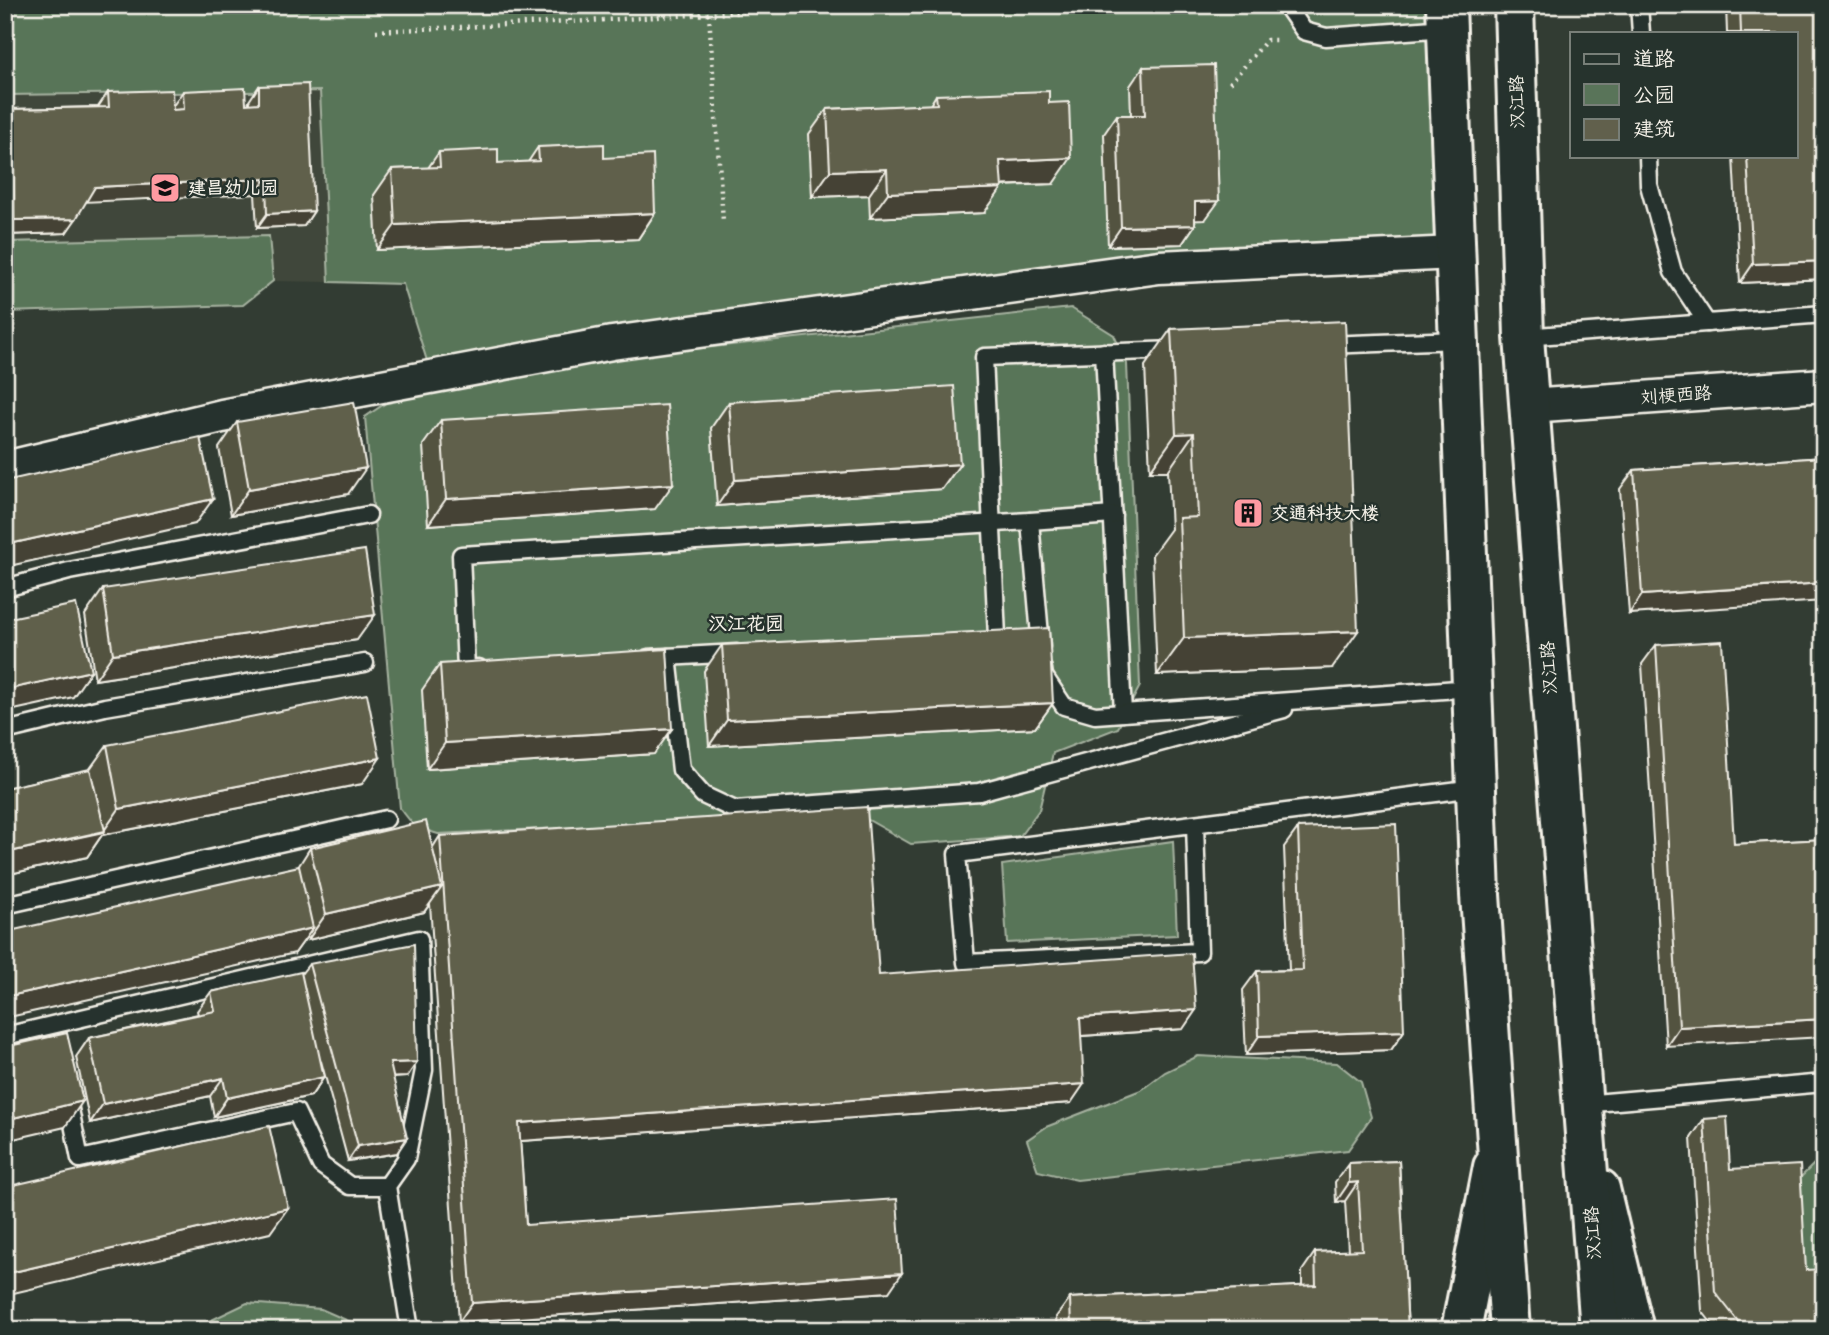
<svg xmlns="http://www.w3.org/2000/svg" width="1829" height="1335" viewBox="0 0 1829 1335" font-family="Mali,'LXGW WenKai TC',sans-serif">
	<rect width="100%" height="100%" fill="#323c33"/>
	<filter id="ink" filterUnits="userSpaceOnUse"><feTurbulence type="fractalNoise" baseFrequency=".0143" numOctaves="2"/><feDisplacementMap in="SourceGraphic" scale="14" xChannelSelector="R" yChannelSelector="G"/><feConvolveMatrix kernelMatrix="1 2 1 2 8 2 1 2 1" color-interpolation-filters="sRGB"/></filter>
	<g filter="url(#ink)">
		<polygon fill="#40473a" points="320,91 329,282 273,281 243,305 5,312 5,95"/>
		<g fill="#597459" stroke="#a6b2a0" stroke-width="2">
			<polygon points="5,5 1446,5 1455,253 1159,267 432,377 403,284 329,282 320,91 5,95"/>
			<polygon points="269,236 273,281 243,305 5,312 5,242"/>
			<polygon points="1071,308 1114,335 1127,364 1140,686 1118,728 1053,753 1039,810 1020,836 911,844 856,813 438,834 415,827 400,808 365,417 399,394 639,355"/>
			<polygon points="1173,841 1177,935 1007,943 1002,865"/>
			<polygon points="1198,1056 1337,1063 1361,1082 1371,1117 1348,1150 1077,1180 1038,1171 1027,1140 1046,1127 1141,1090 1165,1072"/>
			<polygon points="1824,1154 1824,1275 1800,1277 1796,1182"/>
			<polygon points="247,1303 321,1309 369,1330 197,1330 197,1327"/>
		</g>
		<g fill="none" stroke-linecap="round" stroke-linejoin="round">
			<g stroke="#f4f1e8" stroke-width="21">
				<g id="service">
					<polyline points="1286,5 1304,31 1326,37 1447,28"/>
					<polyline points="1639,5 1641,33"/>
					<polyline points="1648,156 1649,185 1673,272 1707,323"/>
					<polyline points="1524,337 1824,314"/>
					<polyline points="1325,345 1459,340"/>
					<polyline points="1104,352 1123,713"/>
					<polyline points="1030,521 1113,515"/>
					<polyline points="5,588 69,571 368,515"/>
					<polyline points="997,637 984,357 1176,350"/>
					<polyline points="668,657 681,770 703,795 735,810 979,792 1284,709"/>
					<polyline points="648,658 737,653"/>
					<polyline points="479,668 466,669 461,555 1030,521 1041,647"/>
					<polyline points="1043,669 1044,676 1064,706 1095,715 1472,688"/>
					<polyline points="5,731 105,707 365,663"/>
					<polyline points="1195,824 1199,952 966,963 957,854 1475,788"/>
					<polyline points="5,905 386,819"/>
					<polyline points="5,1036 419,939 424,1070 406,1159 387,1186 410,1330"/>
					<polyline points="68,1099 80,1159 296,1112 321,1165 350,1186 387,1186"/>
					<polyline points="1583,1104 1824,1083"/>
				</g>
			</g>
			<g stroke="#f4f1e8" stroke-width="37">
				<g id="minor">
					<polyline points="1529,406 1824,385"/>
					<polyline points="5,468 222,416 612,343 1159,267 1455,253"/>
				</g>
			</g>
			<g stroke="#f4f1e8" stroke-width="44">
				<g id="tertiary">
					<polyline points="1600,1189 1634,1330"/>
					<polyline points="1461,1330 1493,1167"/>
				</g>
			</g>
			<g stroke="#f4f1e8" stroke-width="44">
				<g id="secondary">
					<polyline points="1446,5 1480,895 1510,1330"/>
					<polyline points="1514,5 1524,337 1600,1330"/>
				</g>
			</g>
			<g stroke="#f4f1e8" stroke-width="4.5" stroke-dasharray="2 5" stroke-linecap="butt">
				<polyline points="568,5 570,22 866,5"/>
				<polyline points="709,14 723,221"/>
				<polyline points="376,31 570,22"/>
				<polyline points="1230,83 1267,40 1276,40"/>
			</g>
			<use href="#service" stroke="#26332d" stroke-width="16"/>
			<use href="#minor" stroke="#26332d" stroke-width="32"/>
			<use href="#tertiary" stroke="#26332d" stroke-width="38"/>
			<use href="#secondary" stroke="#26332d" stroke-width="38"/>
		</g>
		<g fill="#535341" stroke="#f4f1e8" stroke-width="2">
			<polygon points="1726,5 1824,5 1824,279 1740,283 1733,156 1796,156 1796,33 1727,33"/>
			<polygon points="1143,67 1205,220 1195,220 1195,225 1182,244 1108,246 1104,134 1117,115 1131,115 1130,86"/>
			<polygon points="259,86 314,211 304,226 257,228 255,194 86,201 66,233 5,235 5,117 11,109 98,107 108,92 173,106 183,91 249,104 249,101"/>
			<polygon points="936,95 1053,184 1001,186 984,213 870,218 869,195 812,197 809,134 827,109 930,105"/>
			<polygon points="538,147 604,158 655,213 638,239 377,250 374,195 392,169 428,168 439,152 498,163 528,162"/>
			<polygon points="1171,329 1332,668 1157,675 1152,555 1171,529 1168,471 1150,471 1145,366"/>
			<polygon points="729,402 960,464 942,489 717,506 711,428"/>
			<polygon points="441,420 655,509 428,525 423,445"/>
			<polygon points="237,422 348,494 231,515 219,448"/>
			<polygon points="1824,457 1629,614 1620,489 1634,470"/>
			<polygon points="103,589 357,640 95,680 85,615"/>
			<polygon points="722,645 1053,703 1035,728 709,746 704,671"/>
			<polygon points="1656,645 1734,844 1824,839 1666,1046 1642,664"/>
			<polygon points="440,664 654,754 427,769 422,690"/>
			<polygon points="107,745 362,784 102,835 87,857 5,875 5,788 89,770"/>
			<polygon points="1298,828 1404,1031 1391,1050 1246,1055 1243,990 1257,971 1289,970 1284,847"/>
			<polygon points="440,836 879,975 1183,1029 1081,1036 1071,1103 520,1141 526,1225 889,1292 459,1322 430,904 424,912 308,940 307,936 295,953 298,867 310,848 433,847"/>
			<polygon points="309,964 407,1077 393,1078 397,1153 348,1161 321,1061 324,1077 311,1096 214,1117 210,1096 90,1123 76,1057 89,1038 198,1014 197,1011 211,992 301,974"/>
			<polygon points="1704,1119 1730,1169 1806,1270 1824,1330 1717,1330 1702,1311 1691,1138"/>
			<polygon points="1399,1161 1408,1330 1057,1330 1056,1317 1070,1298 1302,1286 1302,1271 1315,1252 1348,1251 1345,1201 1336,1202 1335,1182 1349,1163"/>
		</g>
		<g fill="#444335" stroke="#f4f1e8" stroke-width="2">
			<polygon points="1071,158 1053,184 982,186 1000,161"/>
			<polygon points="887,169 869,195 812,197 830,171"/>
			<polygon points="266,179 255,194 84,202 95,187"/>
			<polygon points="1002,188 984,213 870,218 888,193"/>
			<polygon points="1219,201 1205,220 1181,221 1195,202"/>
			<polygon points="314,211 304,226 257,228 267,214"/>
			<polygon points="655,213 638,239 377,250 395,225"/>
			<polygon points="76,219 66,233 5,235 5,232 14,220"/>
			<polygon points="1195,225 1182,244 1108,246 1121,227"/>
			<polygon points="1824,261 1824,279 1740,283 1753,264"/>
			<polygon points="1194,433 1168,471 1150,471 1176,434"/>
			<polygon points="960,464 942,489 717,506 735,480"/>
			<polygon points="366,468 348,494 231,515 249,489"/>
			<polygon points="673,484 655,509 428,525 446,499"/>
			<polygon points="213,499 195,524 5,567 5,545"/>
			<polygon points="1824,583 1824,601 1629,614 1642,595"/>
			<polygon points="375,615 357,640 95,680 113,654"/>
			<polygon points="1358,631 1332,668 1157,675 1184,638"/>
			<polygon points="91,671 73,697 5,712 5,690"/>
			<polygon points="1053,703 1035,728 709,746 727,720"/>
			<polygon points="672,729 654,754 427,769 445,743"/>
			<polygon points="380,758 362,784 102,835 87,857 5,875 5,853 103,832 119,809"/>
			<polygon points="442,887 424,912 308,940 326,914"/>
			<polygon points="313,928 295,953 5,1018 5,997"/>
			<polygon points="1196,1010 1183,1029 1066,1037 1080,1018"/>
			<polygon points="1824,1019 1824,1037 1666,1046 1679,1027"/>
			<polygon points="1404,1031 1391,1050 1246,1055 1259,1036"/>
			<polygon points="417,1062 407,1077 380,1078 390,1063"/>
			<polygon points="324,1077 311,1096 214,1117 227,1098"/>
			<polygon points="223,1078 210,1096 90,1123 103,1104"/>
			<polygon points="1084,1084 1071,1103 506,1142 519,1123"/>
			<polygon points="83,1101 65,1127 5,1141 5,1120"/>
			<polygon points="407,1138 397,1153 348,1161 358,1146"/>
			<polygon points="1358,1182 1345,1201 1336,1202 1349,1183"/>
			<polygon points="288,1208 270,1233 5,1295 5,1274"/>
			<polygon points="902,1273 889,1292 459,1322 472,1303"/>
			<polygon points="1361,1324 1357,1330 1316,1330 1318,1327"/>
		</g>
		<g fill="#61604c" stroke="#f4f1e8" stroke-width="2">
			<polygon points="1740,5 1824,5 1824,261 1753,264 1747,156 1796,156 1796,33 1741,33"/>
			<polygon points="1214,65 1219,201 1195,202 1195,225 1121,227 1117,115 1145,115 1143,67"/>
			<polygon points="308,84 314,211 267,214 266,179 95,187 76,219 14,220 11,109 109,107 108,92 172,90 173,110 184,109 183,91 245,88 246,104 259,103 259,86"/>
			<polygon points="1049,91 1049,103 1069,102 1071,158 1000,161 1002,188 888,193 887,169 830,171 827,109 937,104 936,95"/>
			<polygon points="604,144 604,158 653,155 655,213 395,225 392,169 440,167 439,152 498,149 498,163 539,161 538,147"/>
			<polygon points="1345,321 1358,631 1184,638 1179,518 1198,517 1194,433 1176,434 1171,329"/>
			<polygon points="954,386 960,464 735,480 729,402"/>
			<polygon points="354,402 366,468 249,489 237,422"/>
			<polygon points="667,405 673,484 446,499 441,420"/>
			<polygon points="200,437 213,499 5,545 5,481"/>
			<polygon points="1824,457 1824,583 1642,595 1634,470"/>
			<polygon points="365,550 375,615 113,654 103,589"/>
			<polygon points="76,604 91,671 5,690 5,619"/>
			<polygon points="1049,628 1053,703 727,720 722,645"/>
			<polygon points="1722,641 1734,844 1824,839 1824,1019 1679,1027 1656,645"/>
			<polygon points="667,649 672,729 445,743 440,664"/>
			<polygon points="367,694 380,758 119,809 107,745"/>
			<polygon points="90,769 105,831 5,853 5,788"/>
			<polygon points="867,807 879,975 1192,953 1196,1010 1080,1018 1084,1084 519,1123 526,1225 897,1199 902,1273 472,1303 440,836"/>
			<polygon points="426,821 442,887 326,914 310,848"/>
			<polygon points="1396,824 1404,1031 1259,1036 1257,971 1303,970 1298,828"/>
			<polygon points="299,866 313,928 5,997 5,932"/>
			<polygon points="414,944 417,1062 390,1063 407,1138 358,1146 309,964"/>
			<polygon points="301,972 324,1077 227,1098 223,1078 103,1104 89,1038 215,1011 211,992"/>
			<polygon points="67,1033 83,1101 5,1120 5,1047"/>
			<polygon points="1727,1117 1730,1169 1800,1165 1806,1270 1824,1269 1824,1330 1745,1330 1715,1292 1704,1119"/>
			<polygon points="269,1126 288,1208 5,1274 5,1187"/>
			<polygon points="1399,1161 1408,1330 1361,1330 1361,1324 1318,1327 1318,1330 1071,1330 1070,1298 1316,1285 1315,1252 1362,1250 1358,1182 1349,1183 1349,1163"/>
			<polygon points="908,1326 908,1330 853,1330"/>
		</g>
	</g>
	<defs>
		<g id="school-square" transform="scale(1.575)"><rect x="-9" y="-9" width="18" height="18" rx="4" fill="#ff9aa2" stroke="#26332d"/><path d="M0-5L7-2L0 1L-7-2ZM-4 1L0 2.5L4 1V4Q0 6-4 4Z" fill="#111"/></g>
		<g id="building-square" transform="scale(1.575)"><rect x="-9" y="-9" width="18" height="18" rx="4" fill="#ff9aa2" stroke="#26332d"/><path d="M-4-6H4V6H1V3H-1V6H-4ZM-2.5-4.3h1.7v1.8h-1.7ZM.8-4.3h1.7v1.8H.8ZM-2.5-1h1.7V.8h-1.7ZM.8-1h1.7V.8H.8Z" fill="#111"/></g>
	</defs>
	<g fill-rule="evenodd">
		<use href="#school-square" x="165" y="188"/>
		<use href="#building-square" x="1248" y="513"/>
	</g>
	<g text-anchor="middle" stroke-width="5" stroke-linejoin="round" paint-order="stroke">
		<g font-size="18" fill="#f4f1e8" stroke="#26332d">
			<text transform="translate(1517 102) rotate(-92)" y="6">汉江路</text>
			<text transform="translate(1676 395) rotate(-4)" y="6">刘梗西路</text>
			<text transform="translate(1549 668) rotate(-94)" y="6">汉江路</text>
			<text transform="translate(1593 1233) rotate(-94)" y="6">汉江路</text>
		</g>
		<g font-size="18" font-weight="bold" fill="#f4f1e8" stroke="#26332d" text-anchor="start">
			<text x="188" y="194">建昌幼儿园</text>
			<text x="1271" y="519">交通科技大楼</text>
		</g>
		<g font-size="19" font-weight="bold" fill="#f4f1e8" stroke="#26332d">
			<text x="746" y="630">汉江花园</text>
		</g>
	</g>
	<rect width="1829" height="1335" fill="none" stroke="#26332d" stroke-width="28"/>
	<rect x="14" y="14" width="1801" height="1307" fill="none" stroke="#f4f1e8" stroke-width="2.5" filter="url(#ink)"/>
	<rect x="1570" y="32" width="228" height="126" fill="#26332d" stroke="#787f78" stroke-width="2"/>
	<rect x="1584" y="54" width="35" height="10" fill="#26332d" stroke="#787f78" stroke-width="2"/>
	<text x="1633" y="66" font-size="21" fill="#f4f1e8">道路</text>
	<rect x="1584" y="84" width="35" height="21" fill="#597459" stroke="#787f78" stroke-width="2"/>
	<text x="1633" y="102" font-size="21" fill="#f4f1e8">公园</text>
	<rect x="1584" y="119" width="35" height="21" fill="#61604c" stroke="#787f78" stroke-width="2"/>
	<text x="1633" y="136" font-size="21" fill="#f4f1e8">建筑</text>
</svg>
